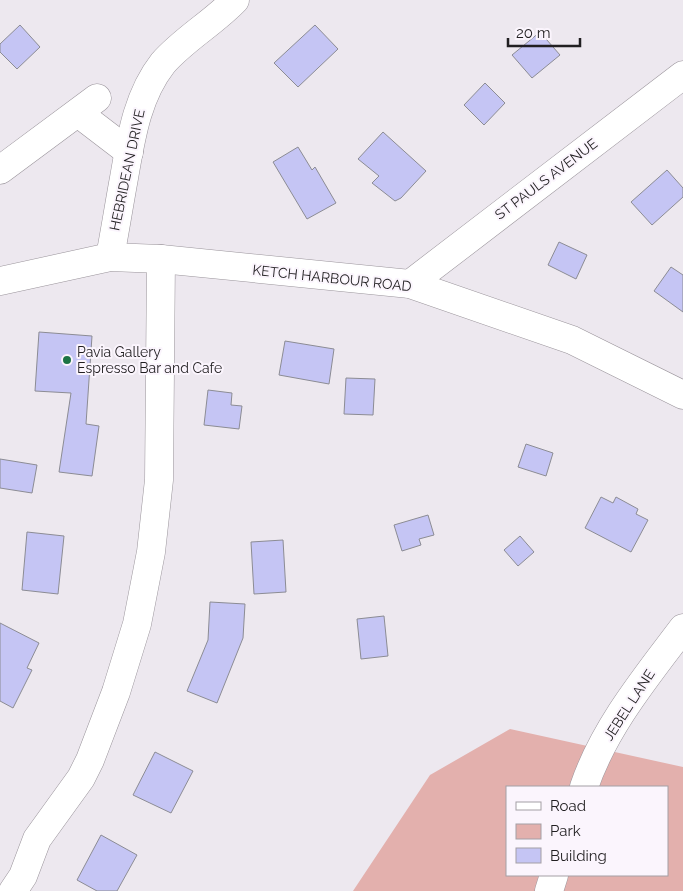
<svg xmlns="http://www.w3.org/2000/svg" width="683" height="891" viewBox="0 0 683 891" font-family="Raleway,sans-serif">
	<rect width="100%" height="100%" fill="#ede8ef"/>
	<path fill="#e3b0ad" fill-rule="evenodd" d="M510,729l173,38v124h-330l77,-116zM507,787h160v88h-160z"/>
	<g fill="#c5c5f4" stroke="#8c8c94">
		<polygon points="20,25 40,47 17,69 0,52 0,44"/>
		<polygon points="315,25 338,49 298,87 274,63"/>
		<polygon points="540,32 560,55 532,78 512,55"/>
		<polygon points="485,83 505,103 484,125 464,105"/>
		<polygon points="383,132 426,171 401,198 395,201 372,183 379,176 358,159"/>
		<polygon points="298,147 312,170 315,167 336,203 307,219 273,162"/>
		<polygon points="667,170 683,188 683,197 652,225 631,202"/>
		<polygon points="559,242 587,255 576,279 548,265"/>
		<polygon points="671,267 683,275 683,312 654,291"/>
		<polygon points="39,332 92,336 86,424 99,426 92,476 59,472 71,393 35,391"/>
		<polygon points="285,341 334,349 329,384 279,375"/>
		<polygon points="346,378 375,379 373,415 344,414"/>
		<polygon points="208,390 232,393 231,405 242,406 239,429 204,425"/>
		<polygon points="526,444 553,453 546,476 518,467"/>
		<polygon points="0,459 37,465 32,493 0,488"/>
		<polygon points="601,497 613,503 616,497 638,509 636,514 648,520 631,552 585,528"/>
		<polygon points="428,515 434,535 419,539 421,545 402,551 394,525"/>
		<polygon points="27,532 64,536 58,594 22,590"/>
		<polygon points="520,536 534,552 518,566 504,550"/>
		<polygon points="283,540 286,592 254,594 251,542"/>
		<polygon points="210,602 245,604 243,638 217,703 187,691 208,640"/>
		<polygon points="384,616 388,656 361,659 357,619"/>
		<polygon points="0,623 39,643 27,668 32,670 13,708 0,701"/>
		<polygon points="155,752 193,771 171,813 133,795"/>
		<polygon points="101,835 137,855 117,891 97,891 77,880"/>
	</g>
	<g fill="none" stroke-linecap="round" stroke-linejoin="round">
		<g stroke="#9a949b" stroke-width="29">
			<g id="minor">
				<polyline points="78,113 129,152"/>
				<polyline points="0,170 97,98"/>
				<polyline points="410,284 683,75"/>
				<path d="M584,787c20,-59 62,-110 99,-159"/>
				<polyline points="13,891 23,876 37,839 81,778 90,760 116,692 137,624 151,552 159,480 161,259"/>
				<polyline points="549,891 554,875"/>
			</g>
		</g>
		<g stroke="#9a949b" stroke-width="29">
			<g id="major">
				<path d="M110,257c5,-26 9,-52 14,-79 7,-40 13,-82 39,-115 21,-24 50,-40 72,-63"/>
				<polyline points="0,281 110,257 161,259 410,284 572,340 683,395"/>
			</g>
		</g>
		<use href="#minor" stroke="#fff" stroke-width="28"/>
		<use href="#major" stroke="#fff" stroke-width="28"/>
	</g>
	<circle fill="#1c7345" stroke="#fbf5fd" stroke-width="2" cx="67" cy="360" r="5"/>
	<g text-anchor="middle" stroke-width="4" stroke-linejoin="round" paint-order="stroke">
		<g font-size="14" fill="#211f21" stroke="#fbf5fd">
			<text transform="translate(127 170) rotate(-78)" y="5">HEBRIDEAN DRIVE</text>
			<text transform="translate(546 179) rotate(-37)" y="5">ST PAULS AVENUE</text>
			<text transform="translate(332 278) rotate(6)" y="5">KETCH HARBOUR ROAD</text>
			<text transform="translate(629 705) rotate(-57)" y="5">JEBEL LANE</text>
		</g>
		<g font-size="14" fill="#211f21" stroke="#fbf5fd" text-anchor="start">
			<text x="77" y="357">Pavia Gallery<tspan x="77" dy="16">Espresso Bar and Cafe</tspan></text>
		</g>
	</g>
	<rect x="506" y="786" width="162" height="90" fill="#fbf5fd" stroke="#a49fa5"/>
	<rect x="516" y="802" width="25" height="8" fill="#ffffff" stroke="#a49fa5"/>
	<text x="550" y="811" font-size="15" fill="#211f21">Road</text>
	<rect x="516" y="824" width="25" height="15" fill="#e3b0ad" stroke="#a49fa5"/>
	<text x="550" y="836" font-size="15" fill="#211f21">Park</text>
	<rect x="516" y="848" width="25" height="15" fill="#c5c5f4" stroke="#a49fa5"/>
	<text x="550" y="861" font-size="15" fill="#211f21">Building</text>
	<path d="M508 38v8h72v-8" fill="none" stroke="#211f21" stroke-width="2.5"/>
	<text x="516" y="38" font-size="15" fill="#211f21" stroke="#fbf5fd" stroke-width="4" paint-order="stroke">20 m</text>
</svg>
